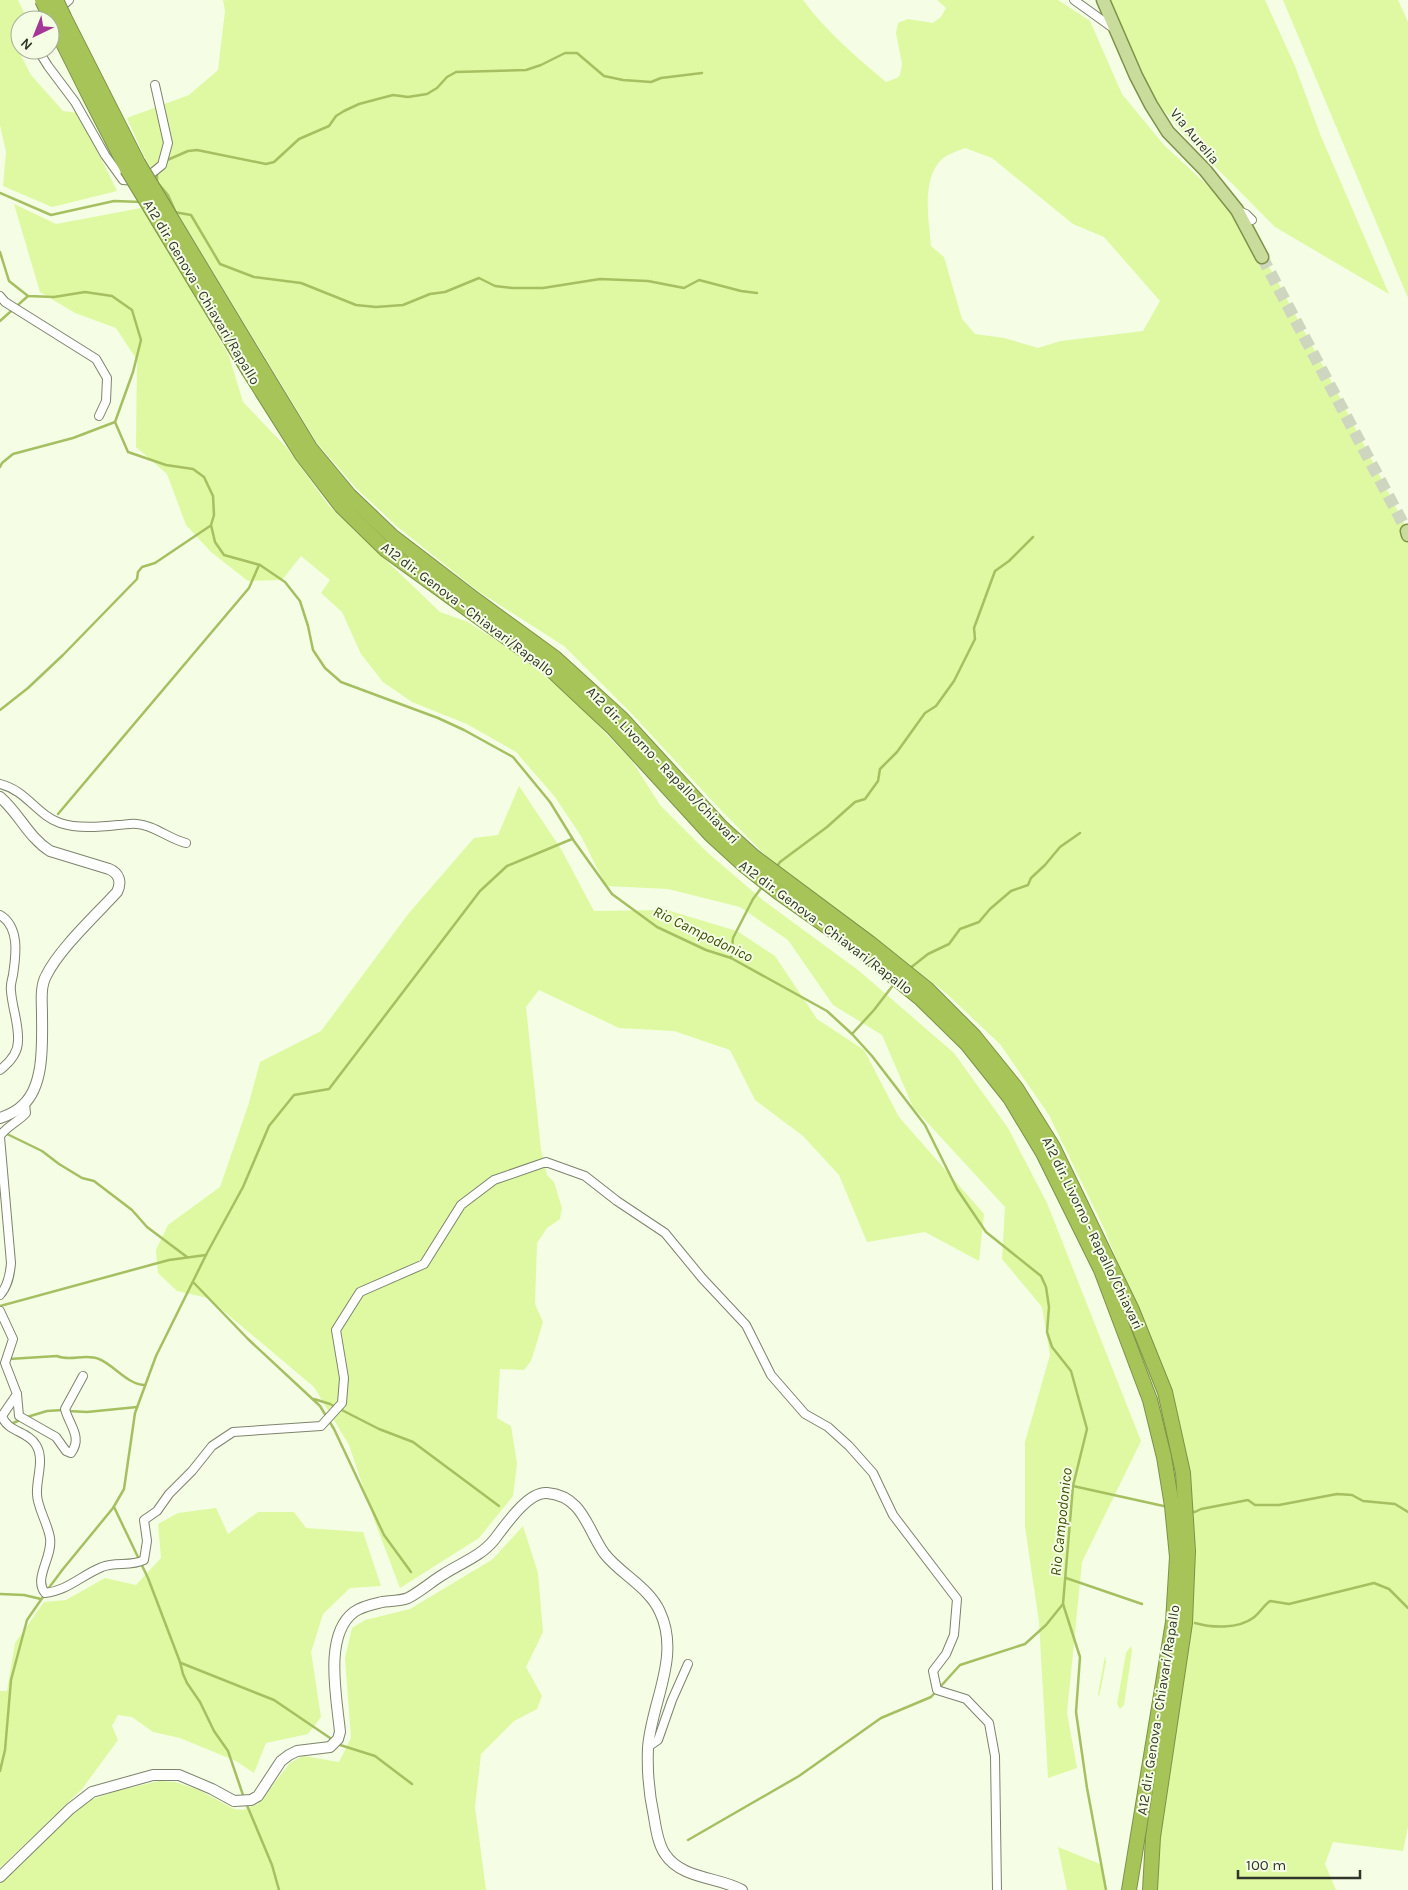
<svg xmlns="http://www.w3.org/2000/svg" width="1408" height="1890" viewBox="0 0 1408 1890" font-family="Karla,sans-serif">
	<rect width="100%" height="100%" fill="#f5fee4"/>
	<g fill="#def9a1" fill-rule="evenodd">
		<polygon points="0,0 18,0 27,19 20,20 20,37 16,46 31,75 63,111 79,113 117,191 52,207 3,186 6,152 0,125"/>
		<path d="M223,0h580c23,31 53,57 83,82l11,-4 3,-3 2,-11 -6,-31 2,-10 10,-4 25,4 8,-6 5,-9 -9,-8h121l32,21 32,73 42,51 70,65 41,67 63,117 70,137v1296l-5,24 -70,-9 -8,22 11,26h-179v-23l10,-102 25,-139v-125l-28,-125 -60,-148 -55,-113 -49,-71 -53,-50 -107,-83 -65,-46 -59,-60 -84,-91 -68,-68 -86,-55 -79,-63 -42,-39 -40,-46 -151,-249 -23,-40 -16,-36 62,-23 29,-25 7,-59zM965,148l27,10 81,66 31,13 56,64 -17,30 -82,10 -23,7 -34,-10 -29,-4 -13,-15 -18,-62 -13,-11c-2,-27 -10,-65 10,-86 6,-6 17,-9 24,-12z"/>
		<polygon points="1106,0 1265,0 1295,66 1320,134 1389,294 1275,227 1187,138 1152,96"/>
		<polygon points="1283,0 1398,0 1408,22 1408,298"/>
		<polygon points="14,204 56,224 141,208 182,274 229,356 243,402 287,448 329,506 440,612 468,622 519,655 574,700 632,761 660,805 708,853 764,901 858,970 954,1053 1008,1128 1047,1203 1141,1441 1082,1562 1067,1713 1077,1768 1048,1778 1039,1622 1025,1527 1025,1442 1050,1355 1042,1307 1002,1259 1005,1207 913,1107 882,1035 833,1005 788,940 740,907 668,889 606,886 581,836 555,797 516,752 467,724 412,702 383,682 361,654 342,612 321,593 330,580 301,556 282,580 248,581 211,552 186,525 167,474 136,447 137,360 116,328 75,313 40,292"/>
		<polygon points="519,786 561,849 594,911 667,910 737,931 775,956 817,1019 864,1050 899,1117 984,1214 979,1261 925,1232 867,1242 839,1175 803,1136 755,1100 730,1050 674,1031 619,1028 539,990 526,1007 541,1150 547,1175 554,1182 562,1208 560,1219 547,1228 537,1243 535,1304 543,1322 531,1361 524,1370 500,1369 497,1418 511,1426 517,1464 513,1496 479,1538 400,1588 375,1522 349,1445 314,1387 208,1298 177,1291 158,1273 156,1250 168,1225 220,1187 248,1106 260,1062 321,1031 409,913 474,838 498,835"/>
		<polygon points="216,1508 228,1534 258,1512 294,1512 306,1528 363,1532 381,1586 350,1588 323,1614 311,1652 321,1717 308,1734 266,1743 254,1773 236,1761 180,1738 153,1732 132,1717 118,1715 112,1726 118,1740 82,1789 0,1868 0,1691 7,1691 15,1643 44,1602 66,1600 105,1578 136,1585 161,1558 158,1524 178,1513"/>
		<polygon points="523,1526 538,1573 543,1632 526,1667 542,1696 537,1709 514,1721 481,1754 475,1807 486,1890 0,1890 0,1881 59,1826 90,1800 117,1791 159,1781 175,1782 199,1790 234,1809 243,1810 258,1804 290,1763 303,1756 339,1762 351,1738 345,1658 352,1628 365,1620 410,1609 493,1559"/>
		<polygon points="1131,1646 1132,1651 1124,1705 1120,1709 1117,1704 1126,1653"/>
		<polygon points="1105,1656 1106,1662 1099,1697 1098,1694"/>
		<polygon points="1058,1847 1100,1864 1105,1890 1067,1890"/>
	</g>
	<g fill="none" stroke-linecap="round" stroke-linejoin="round">
		<g stroke="#a5bf61" stroke-width="2.5">
			<polyline points="165,161 188,151 197,150 266,164 274,162 299,139 329,126 336,116 344,111 359,104 393,95 408,97 427,94 437,88 447,77 456,72 526,70 541,65 565,53 577,53 604,76 623,80 651,82 661,78 702,73"/>
			<polyline points="157,172 157,182 168,195 176,213"/>
			<polyline points="0,193 51,215 114,201 142,202"/>
			<polyline points="174,212 191,215 220,264 254,277 301,283 356,305 376,307 403,305 430,294 445,292 479,278 495,286 512,288 543,288 600,279 648,281 684,288 699,280 741,291 757,293"/>
			<polyline points="0,252 9,281 28,296 54,297 85,292 112,296 132,310 141,340 133,372 115,422 128,452 166,465 193,469 204,477 213,496 214,515 211,525 215,542 224,555 260,565 285,582 300,601 308,626 313,650 325,668 341,682 438,718 464,730 513,757 550,802 574,841 612,894 657,927 706,950 731,958 827,1011 852,1034 872,1056 925,1125 957,1189 986,1232 1041,1276 1046,1287 1049,1307 1047,1332 1052,1347 1071,1371 1087,1429 1073,1486 1063,1604 1080,1657 1076,1712 1087,1788 1106,1890"/>
			<polyline points="0,321 28,296"/>
			<polyline points="0,467 2,463 13,454 73,438 115,422"/>
			<polyline points="0,710 28,688 63,655 137,579 138,572 142,567 155,563 210,526"/>
			<polyline points="58,814 249,588 259,565"/>
			<polyline points="776,868 780,862 827,827 855,802 865,799 878,781 880,769 897,752 925,713 936,706 954,681 975,639 974,628 995,571 1009,561 1033,537"/>
			<polyline points="731,958 733,938 753,899 762,887"/>
			<polyline points="909,969 928,954 949,944 960,929 979,922 990,909 1011,891 1028,885 1031,878 1045,865 1060,847 1080,833"/>
			<polyline points="852,1034 874,1010 894,984"/>
			<polyline points="5,1133 42,1151 59,1164 82,1178 94,1181 132,1210 147,1227 187,1257"/>
			<polyline points="194,1283 248,1339 320,1406 334,1429 384,1535 411,1572"/>
			<polyline points="0,1306 169,1260 206,1255"/>
			<path d="M9,1359l48,-3c14,6 28,-3 42,3 15,6 29,26 46,26"/>
			<polyline points="314,1399 330,1404 379,1429 413,1442 499,1506"/>
			<polyline points="68,1411 87,1412 137,1407"/>
			<polyline points="27,1417 47,1411 63,1410"/>
			<polyline points="11,1424 22,1419"/>
			<polyline points="1073,1486 1168,1507"/>
			<polyline points="114,1507 148,1578 180,1662 183,1674 187,1683 200,1702 214,1731 228,1751 244,1798"/>
			<polyline points="1190,1511 1195,1512 1201,1509 1248,1500 1255,1505 1279,1505 1337,1494 1352,1495 1363,1501 1395,1504 1408,1512"/>
			<polyline points="1066,1578 1142,1604"/>
			<polyline points="48,1589 63,1569 113,1508 124,1489 135,1413 156,1356 207,1253 243,1187 269,1126 294,1095 329,1089 480,891 507,866 572,839"/>
			<polyline points="0,1594 24,1595 41,1599"/>
			<path d="M1195,1623c17,5 43,6 58,-5 7,-5 10,-12 17,-17l19,3 85,-21 15,6 19,19"/>
			<polyline points="181,1663 274,1700 333,1740"/>
			<polyline points="337,1744 375,1756 412,1784"/>
			<polyline points="0,1771 5,1750 11,1680 27,1620 45,1594"/>
			<polyline points="246,1803 272,1865 279,1890"/>
			<polyline points="688,1840 799,1776 881,1718 931,1697 960,1665 1025,1644 1046,1625 1063,1604"/>
		</g>
		<polyline stroke="#ced6bf" stroke-width="12" stroke-dasharray="12 6" stroke-linecap="butt" points="1262,257 1407,531"/>
		<g stroke="#7d846d" stroke-width="10">
			<g id="minor">
				<polyline points="1074,0 1113,28"/>
				<polyline points="59,9 69,0"/>
				<polyline points="38,50 48,66 75,102 105,155 123,180 135,181"/>
				<polyline points="146,178 162,165 168,143 155,85"/>
				<polyline points="1239,211 1246,214 1252,220"/>
				<polyline points="0,296 5,302 96,359 107,378 106,401 99,416"/>
				<path d="M0,784c26,6 37,31 60,39 17,6 40,4 58,2 6,0 13,-2 19,-1 17,1 32,15 49,19"/>
				<path d="M0,915c20,12 16,40 13,60 -1,5 -3,10 -2,16 1,16 8,33 7,50 0,12 -9,22 -18,29"/>
				<path d="M0,1136c7,-10 18,-14 26,-23l-1,-9"/>
				<path d="M0,1137l11,126c-1,12 -3,23 -11,32"/>
				<path d="M0,1311l13,28 -8,24 12,31 -15,22c5,16 26,15 34,29 9,14 0,34 1,49 0,13 11,30 13,44 3,19 -17,40 -5,55 22,-2 37,-18 57,-26 14,-6 28,0 42,-7l3,-19 -3,-21 13,-9 12,-17 23,-23 20,-25 21,-14 88,-6 21,-23 2,-25 -8,-48 24,-38 64,-28 37,-59 33,-25 52,-18 39,14 32,25 48,32 37,45 44,47 25,50 34,39 23,13 21,19 24,27 20,42 64,84 -3,36 -8,19 -13,17 4,19 29,9 23,24 6,33 2,134"/>
				<path d="M17,1394l2,22 37,21 10,14 5,2c12,-16 -2,-28 -6,-44l18,-33"/>
				<polyline points="648,1747 658,1740 672,1700 688,1664"/>
			</g>
		</g>
		<g stroke="#7d846d" stroke-width="12">
			<g id="tertiary">
				<path d="M0,797c19,16 28,40 50,54l59,18c10,4 13,13 8,23 -21,23 -58,57 -71,84 -6,11 -4,26 -4,38 0,27 3,71 -19,91 -7,7 -14,10 -23,13"/>
				<path d="M0,1877l70,-68 22,-17 61,-17h26l33,14 22,12 17,-1 7,-4 23,-35 8,-6 8,-4 33,-4 8,-8 2,-7c-3,-33 -17,-97 14,-120 8,-6 19,-8 28,-10 8,-1 19,-1 26,-4 12,-6 24,-17 36,-24 17,-11 37,-18 50,-34 11,-14 34,-49 53,-47 36,3 40,36 57,60 16,21 45,34 56,59 21,45 -9,91 -12,136 -1,23 1,46 6,69 2,12 4,27 11,37 16,25 54,23 77,36"/>
			</g>
		</g>
		<g stroke="#7e9249" stroke-width="15">
			<g id="primary">
				<polyline points="1103,0 1136,76 1151,105 1168,132 1205,170 1237,210 1262,257"/>
				<polyline points="1407,531 1408,535"/>
			</g>
		</g>
		<g stroke="#7e9249" stroke-width="16">
			<g id="motorway">
				<polyline points="64,17 138,163"/>
				<polyline points="53,23 91,99 127,169"/>
				<polyline points="259,364 310,448 349,495 392,536 473,598 555,658 622,719 721,827 753,856 871,944 927,989 974,1036 1016,1088 1053,1147 1132,1310 1165,1392 1183,1473 1188,1551 1185,1623 1153,1837 1150,1890"/>
				<polyline points="249,371 302,455 341,506 386,550 549,668 614,729 711,835 745,866 778,892 863,952 920,998 967,1044 1010,1098 1043,1153 1101,1270 1150,1400 1164,1457 1172,1506 1177,1557 1173,1622 1129,1890"/>
			</g>
		</g>
		<use href="#minor" stroke="#fff" stroke-width="8"/>
		<use href="#tertiary" stroke="#fff" stroke-width="10"/>
		<use href="#primary" stroke="#cadc9b" stroke-width="12"/>
		<use href="#motorway" stroke="#a7c459" stroke-width="14"/>
		<g stroke="#7e9249" stroke-width="16" stroke-linecap="butt">
			<g id="motorway-bridge">
				<polyline points="42,0 53,23"/>
				<polyline points="56,0 64,17"/>
				<polyline points="138,163 259,364"/>
				<polyline points="127,169 249,371"/>
			</g>
		</g>
		<use href="#motorway-bridge" stroke="#a7c459" stroke-width="14"/>
	</g>
	<g text-anchor="middle" stroke-width="4" stroke-linejoin="round" paint-order="stroke">
		<g font-size="14" fill="#32352b" stroke="#f5fee4">
			<text transform="translate(1195 136) rotate(50)" y="5">Via Aurelia</text>
			<text transform="translate(202 292) rotate(59)" y="5">A12 dir. Genova - Chiavari/Rapallo</text>
			<text transform="translate(468 609) rotate(37)" y="5">A12 dir. Genova - Chiavari/Rapallo</text>
			<text transform="translate(663 765) rotate(46)" y="5">A12 dir. Livorno - Rapallo/Chiavari</text>
			<text transform="translate(826 927) rotate(37)" y="5">A12 dir. Genova - Chiavari/Rapallo</text>
			<text transform="translate(1093 1233) rotate(64)" y="5">A12 dir. Livorno - Rapallo/Chiavari</text>
			<text transform="translate(1158 1710) rotate(-81)" y="5">A12 dir. Genova - Chiavari/Rapallo</text>
		</g>
		<g font-size="15" font-style="italic" fill="#3d4d05" stroke="#f5fee4">
			<text transform="translate(703 934) rotate(26)" y="5">Rio Campodonico</text>
			<text transform="translate(1061 1522) rotate(-84)" y="5">Rio Campodonico</text>
		</g>
	</g>
	<g transform="translate(35 35) rotate(223)"><circle r="24" fill="#f5fee4" stroke="#a7ae9a"/>
	<path d="M0-4L9 19L0 12L-9 19Z" fill="#a43899"/>
	<text y="-8" font-size="14" font-weight="bold" text-anchor="middle" fill="#32352b">N</text>
	</g>
	<path d="M1238 1870v8h122v-8" fill="none" stroke="#32352b" stroke-width="2.5"/>
	<text x="1246" y="1870" font-size="15" fill="#32352b" stroke="#f5fee4" stroke-width="4" paint-order="stroke">100 m</text>
</svg>
